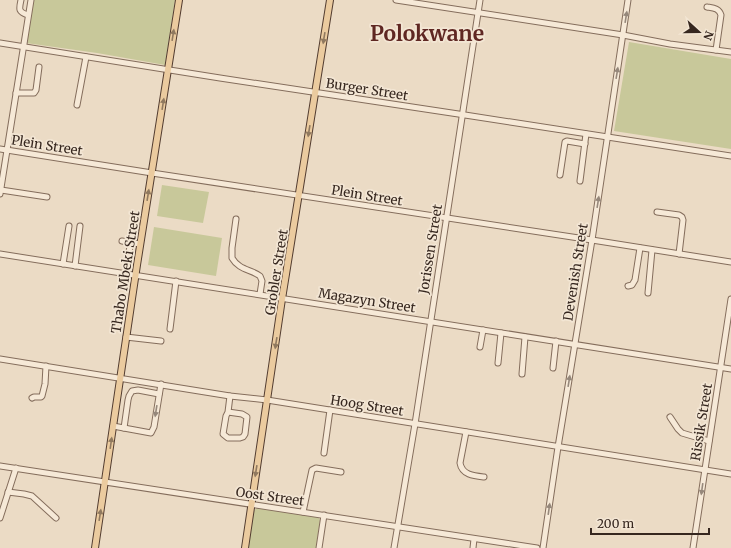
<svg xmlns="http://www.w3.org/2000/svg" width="731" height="548" viewBox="0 0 731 548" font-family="Merriweather,serif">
	<rect width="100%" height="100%" fill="#ebdbc5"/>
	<g fill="#c8c89a">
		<polygon points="33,0 175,0 165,65 97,53 26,43"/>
		<polygon points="629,42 731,59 731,149 614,131"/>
		<polygon points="162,185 209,192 203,223 157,216"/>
		<polygon points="154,227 222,238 216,276 148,265"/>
		<polygon points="259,507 319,517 320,521 316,548 248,548 254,510"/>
	</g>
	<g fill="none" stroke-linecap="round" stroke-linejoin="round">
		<g stroke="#846d5c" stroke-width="7">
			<g id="minor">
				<path d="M21,0c-2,9 -3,12 7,15"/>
				<polyline points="396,0 623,35 670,44 731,52"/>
				<path d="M707,7c6,1 12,1 14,8l-5,35"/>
				<polyline points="0,43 220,78 465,115 731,156"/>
				<polyline points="16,93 34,93 36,90 39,67"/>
				<polyline points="77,105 86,57"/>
				<polyline points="0,149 152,173 592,240 731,262"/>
				<polyline points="560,175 565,142 567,141 585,144"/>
				<polyline points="580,181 586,134"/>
				<polyline points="1,190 47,197"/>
				<polyline points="0,194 31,0"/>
				<polyline points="657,212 679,215 682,217 683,220 679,254"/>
				<path d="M236,219l-4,29v10c7,12 18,11 28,18l2,5 -2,13"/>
				<polyline points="122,241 140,244"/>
				<polyline points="0,254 731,369"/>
				<polyline points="128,258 134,223"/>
				<polyline points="63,264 69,226"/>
				<polyline points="75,266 80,226"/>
				<polyline points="628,286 632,285 635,280 640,248"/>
				<polyline points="648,293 652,250"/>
				<polyline points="170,329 176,281"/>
				<polyline points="126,337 161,341"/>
				<polyline points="480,347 483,330"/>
				<polyline points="0,359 230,396 267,400 731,474"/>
				<polyline points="498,363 501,333"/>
				<polyline points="553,368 556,341"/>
				<polyline points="522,374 525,337"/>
				<polyline points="32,398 34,397 41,397 42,396 45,384 46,366"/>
				<polyline points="228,412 242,414 247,417 245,434 243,437 240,438 228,438 223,434 226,416 228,412 230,396"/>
				<polyline points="670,417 678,429 682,433 709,441"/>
				<polyline points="113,426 151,433 154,427 161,384"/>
				<polyline points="124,428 128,400 129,396 132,391 138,390 159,394"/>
				<path d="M466,432l-6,31c2,12 14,13 24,14"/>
				<polyline points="324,453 330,410"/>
				<polyline points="0,466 537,548"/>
				<polyline points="8,492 24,494 32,496 56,518"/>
				<polyline points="303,512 312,470 316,468 341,472"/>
				<polyline points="0,518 16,468"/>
				<polyline points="319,548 324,515"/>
				<polyline points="394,548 415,424 480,0"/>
				<polyline points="473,548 474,539"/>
				<polyline points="543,548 558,447 592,240 628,0"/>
				<polyline points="693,548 731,299"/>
			</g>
		</g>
		<g stroke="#523c30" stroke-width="8">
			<g id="major">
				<polyline points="95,548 137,265 179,0"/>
				<polyline points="245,548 282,299 330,0"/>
			</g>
		</g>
		<use href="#minor" stroke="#f6e9d7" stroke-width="5"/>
		<use href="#major" stroke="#ebcb9f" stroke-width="6"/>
	</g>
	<defs><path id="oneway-solid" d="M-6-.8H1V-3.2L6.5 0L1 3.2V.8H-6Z"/></defs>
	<g fill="#96887b">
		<use href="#oneway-solid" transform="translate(626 17) rotate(-81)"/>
		<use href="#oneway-solid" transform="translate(617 73) rotate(-81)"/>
		<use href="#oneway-solid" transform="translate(598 202) rotate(-81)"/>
		<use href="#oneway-solid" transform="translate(569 381) rotate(-81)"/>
		<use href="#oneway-solid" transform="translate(156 411) rotate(99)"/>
		<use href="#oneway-solid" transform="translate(702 489) rotate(98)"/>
		<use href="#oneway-solid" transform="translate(549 509) rotate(-82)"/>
	</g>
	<g fill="#90795f">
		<use href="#oneway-solid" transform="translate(173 35) rotate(-81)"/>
		<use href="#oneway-solid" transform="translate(324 38) rotate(99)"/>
		<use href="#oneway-solid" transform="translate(163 104) rotate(-81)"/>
		<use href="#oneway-solid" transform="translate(309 131) rotate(99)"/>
		<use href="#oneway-solid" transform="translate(148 195) rotate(-81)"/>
		<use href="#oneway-solid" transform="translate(276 343) rotate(99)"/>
		<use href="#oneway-solid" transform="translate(111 443) rotate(-82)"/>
		<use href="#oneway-solid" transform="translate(256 471) rotate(99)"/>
		<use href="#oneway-solid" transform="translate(100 515) rotate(-81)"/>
	</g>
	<g text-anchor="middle" stroke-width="3.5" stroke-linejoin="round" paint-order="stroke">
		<g font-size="13" fill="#36271f" stroke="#f3e6d4">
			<text transform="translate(367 89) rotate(9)" y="5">Burger Street</text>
			<text transform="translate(47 145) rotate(9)" y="5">Plein Street</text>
			<text transform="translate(367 195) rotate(9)" y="5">Plein Street</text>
			<text transform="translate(430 249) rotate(-81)" y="5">Jorissen Street</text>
			<text transform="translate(125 272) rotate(-81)" y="5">Thabo Mbeki Street</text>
			<text transform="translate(276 272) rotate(-81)" y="5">Grobler Street</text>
			<text transform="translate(575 272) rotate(-81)" y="5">Devenish Street</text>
			<text transform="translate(367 300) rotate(9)" y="5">Magazyn Street</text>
			<text transform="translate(367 405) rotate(9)" y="5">Hoog Street</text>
			<text transform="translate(701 422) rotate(-81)" y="5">Rissik Street</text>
			<text transform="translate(270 496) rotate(8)" y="5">Oost Street</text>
		</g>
		<g font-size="21" font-weight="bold" fill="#5f2722" stroke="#f3e6d4">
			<text x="427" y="41">Polokwane</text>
		</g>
	</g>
	<g transform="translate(699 32) rotate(111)" stroke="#f3e6d4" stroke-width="3" paint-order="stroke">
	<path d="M0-3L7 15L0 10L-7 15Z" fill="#36271f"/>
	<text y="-6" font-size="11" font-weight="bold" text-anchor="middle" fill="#36271f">N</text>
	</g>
	<path d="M591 528v6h118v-6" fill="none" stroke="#36271f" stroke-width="2"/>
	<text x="597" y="528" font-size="12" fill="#36271f" stroke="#f3e6d4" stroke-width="3" paint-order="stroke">200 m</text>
</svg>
